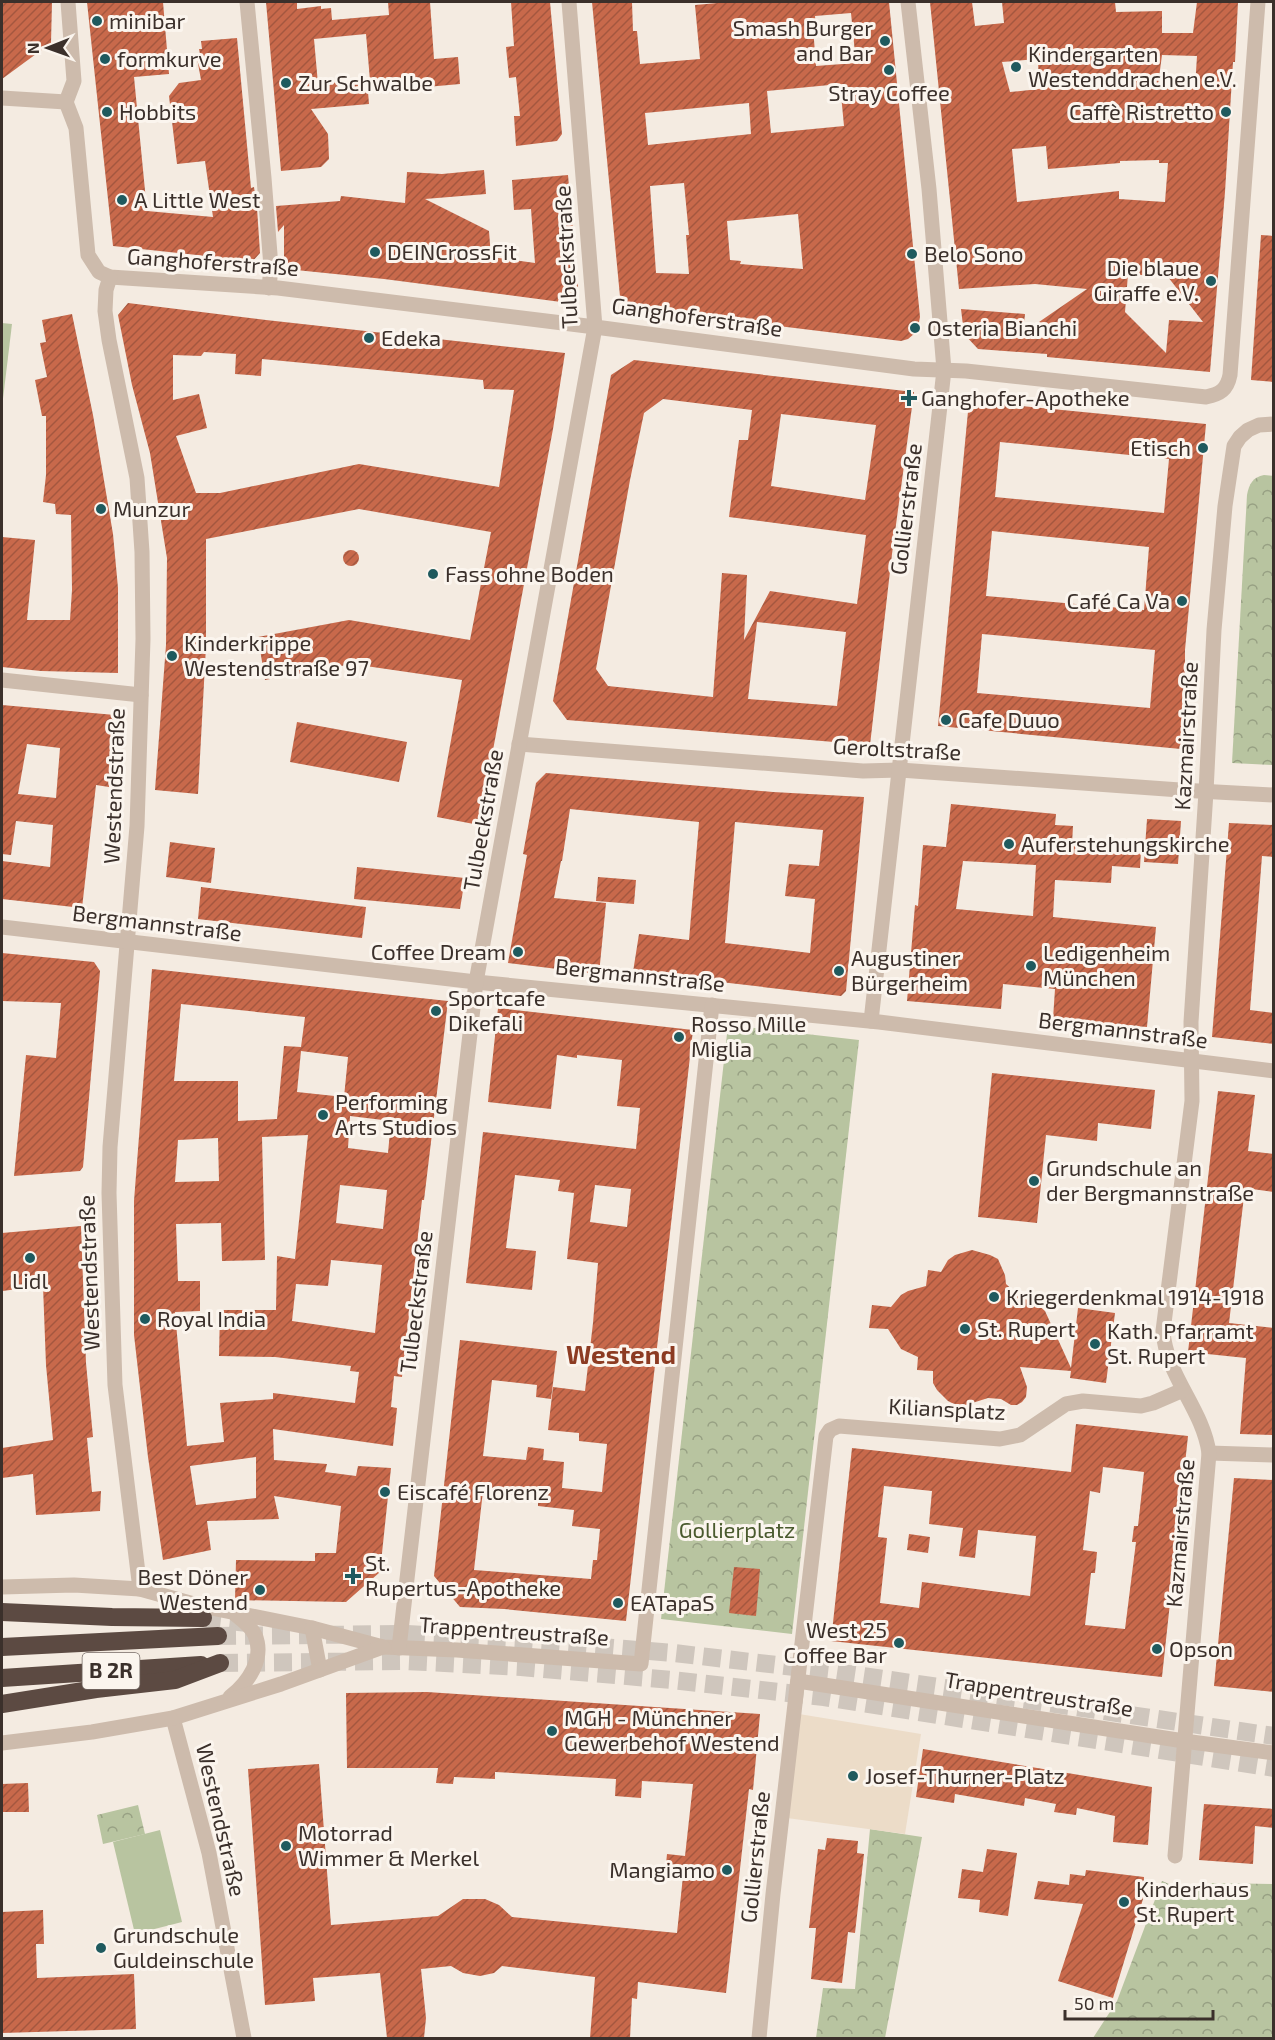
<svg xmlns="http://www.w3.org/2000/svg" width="1275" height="2040" viewBox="0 0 1275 2040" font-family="'Exo 2',sans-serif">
	<defs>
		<pattern id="park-crowns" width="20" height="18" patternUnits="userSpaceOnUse" patternTransform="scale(1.5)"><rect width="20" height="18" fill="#b8c4a0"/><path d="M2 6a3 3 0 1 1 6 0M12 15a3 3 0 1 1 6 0" fill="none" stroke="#97a083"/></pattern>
		<pattern id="building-hatch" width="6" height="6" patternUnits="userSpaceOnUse" patternTransform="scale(1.5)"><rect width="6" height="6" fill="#c8694b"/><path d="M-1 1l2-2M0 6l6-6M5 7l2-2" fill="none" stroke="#a4573f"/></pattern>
	</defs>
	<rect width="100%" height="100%" fill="#f4ebe1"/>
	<g fill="url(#park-crowns)">
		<path d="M1264,475l10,1 -1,289 -41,-2 15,-268c2,-11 6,-18 17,-20z"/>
		<polygon points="728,1025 859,1040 792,1634 661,1619"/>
		<polygon points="138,1805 145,1834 103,1844 97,1815"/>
		<polygon points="870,1829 922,1837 885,2038 816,2038 823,1988 855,1989"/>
		<polygon points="1162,1881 1176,1887 1213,1883 1273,1884 1273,2038 1093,2038 1117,2001"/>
	</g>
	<g fill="#b8c4a0">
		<polygon points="2,323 12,324 2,407"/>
		<polygon points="160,1830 182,1922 135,1934 113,1842"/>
	</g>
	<polygon fill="#ecdcc8" points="799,1714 921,1734 905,1834 787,1818"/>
	<g fill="url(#building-hatch)" fill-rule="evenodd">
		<polygon points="2,2 52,2 51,43 2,79"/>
		<polygon points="87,2 163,2 169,74 134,77 147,211 213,217 205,161 177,164 169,96 179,83 201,80 197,58 200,54 199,49 202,49 201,41 237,38 251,188 254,187 257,208 260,253 253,261 113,246"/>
		<polygon points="266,2 297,2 297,9 321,6 321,9 331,8 332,20 389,15 388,2 430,2 434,59 458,57 460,84 371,92 366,34 314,39 318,84 367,80 369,104 311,109 328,134 329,159 321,167 281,171"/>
		<polygon points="511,2 550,2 562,134 557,141 516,146 514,116 520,116 516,77 509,78 506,47 514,46"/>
		<path d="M592,2h40l1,29h4l3,33 60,-5 -5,-54 34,-3h160l31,315 -2,10 -4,7 -6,5 -7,2 -280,-34zM851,13l5,50 -40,3 -3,-39h3l-1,-11zM840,84l4,42 -73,7 -4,-42zM749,103l2,31 -103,11 -3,-32zM684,183l5,52h-3l3,39 -33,-1 -6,-87zM798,214l5,55 -63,-5 1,-3 -11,-1 -3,-39z"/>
		<path d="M930,2h42l3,24 29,-3 -2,-21h113l1,10 46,-1v22h31l4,-31h41l-3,60h-2l-8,130 -15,180 -163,-15v-3l-69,-5 -14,-15 -3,-25 64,5 -2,19 64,-44 -52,-5 -76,5zM1162,55l35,1 -2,32 -37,-3zM1038,59l1,30 -29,3 -8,-30zM1046,146l2,23 72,-6v-2l39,-1v3h9l-3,39 -46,-3v-8l-102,11 -5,-53zM1128,274l40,3 35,45 -34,-2 -3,33 -41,-41z"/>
		<polygon points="484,170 486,194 425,199 489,231 491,257 535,263 531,209 514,210 512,180 568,175 578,287 561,302 384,279 296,270 289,268 284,262 284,225 278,232 276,206 340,201 341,196 405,203 407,172 442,174"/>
		<polygon points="1261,235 1274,236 1274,382 1251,380"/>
		<path d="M128,303l138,17 299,33 -12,76 -74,396 -42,-8 25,-137 -110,-16 -87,16 -7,-43 91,-17 121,20 21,-108 -132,-23 -153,30v107l-8,148 -43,-4 11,-145 1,-87 -17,-105 -18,-68 -14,-70zM204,352l32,2 -1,20 26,2 1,-17 221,21 1,9 30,1 -15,97 -140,-23 -139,29h-24l-20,-57 31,-8 -8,-34 -26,6v-45l28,1z"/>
		<polygon points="72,314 93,415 113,534 118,588 118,673 41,671 2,667 2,537 35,540 27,620 70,620 72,590 71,515 56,514 55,504 43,502 46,475 46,416 42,416 35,380 47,377 40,343 46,342 42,320"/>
		<path d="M634,360l280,32 -22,162 -22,191 -303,-25 -14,-19 58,-326zM663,399l89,11 -4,30h-9l-10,77 137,18 -9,69 -87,-13 -26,49 3,-65 -25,-2 -9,124 -105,-11 -12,-17 34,-189 14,-67zM781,414l95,11 -11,75 -94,-14zM757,622l89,10 -9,74 -89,-7z"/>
		<path d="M969,401l237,23 -21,226v48l-4,51 -243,-23zM1000,442l169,17 -5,54 -169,-16zM992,531l157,16 -5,63 -158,-14zM982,634l173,16 -5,58 -173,-15z"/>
		<circle cx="351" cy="558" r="8"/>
		<path d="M2,705l113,10 -6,72 -13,-2 -14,123 -80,-9v-38l48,6 3,-42 -37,-4 -5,34 -9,-1zM27,744l33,4 -4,50 -38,-4z"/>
		<polygon points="297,722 407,742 399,782 290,762"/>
		<path d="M546,773l227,19 91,5 -18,194 -5,5 -208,-24 6,-38 50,6 10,-118 -129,-13 -8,52h-1l-7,37 52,5 -7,71 -91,-11 19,-108 -4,-1 13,-71zM735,822l88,8 -4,36 -30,-2 -4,32 30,3 -5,54 -85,-10z"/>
		<path d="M951,804l105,10 -1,11 18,1 -1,18 69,6 -1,18 -28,-2 -1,17 -56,-3 -2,37 103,10 -9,100 -94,-8 2,-30 -52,-5 -2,25 -94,-8 8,-96 3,1 5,-61 23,2zM963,861l73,4 -3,51 -77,-7z"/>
		<polygon points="1147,819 1181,821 1178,864 1144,862"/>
		<polygon points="1229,823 1274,825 1274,857 1262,856 1250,1010 1274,1013 1274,1044 1212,1037"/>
		<polygon points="170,842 215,848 211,883 166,877"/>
		<polygon points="357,867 465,878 460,909 354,899"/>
		<polygon points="598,877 636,880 634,904 596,901"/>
		<polygon points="201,887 366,907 362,938 198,919"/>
		<polygon points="2,953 94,962 100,971 83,1167 80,1171 14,1176 26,1055 56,1058 61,1003 2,1001"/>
		<path d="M152,969l296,32 -24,199h-2l-20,177 -8,-1 -3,31 6,1 -4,38 -120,-17 1,31 53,4 -2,8 31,4 2,-10 33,2 -11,104 -34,30 -111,-2 1,-40 79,1v-8h21l5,-47 -67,-10 5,23 -72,2 4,29 -48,10 -15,-103 -14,-122v-134zM181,1004l124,13 -4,30 -17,-1 -7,73 -39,2v-40h-64zM301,1051l47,6 -4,40 -47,-5zM350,1116l41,5 -3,32 -40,-5zM308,1135l-13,124 -18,-3 -1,54h-56l-1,46 56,1 76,9 -1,5 9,1 -4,31 -82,-10v6l-53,4 4,39 -37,4 -12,-134 25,-1v-30h-22l-2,-57 45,-1 1,38 43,-1 -3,-123zM218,1138l1,43 -44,1 3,-42zM340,1185l47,5 -4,39 -47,-6zM331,1260l51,5 -7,68 -83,-12 4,-37 32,2zM256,1457v41l-60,7 -6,-39z"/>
		<path d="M498,1008l195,22 -67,591 -122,-12 -44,-2 -26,-31 26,-236 97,11 -6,48 -15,-2 1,-12 -45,-5 -9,76 43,4 2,-13 16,2 -1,11 21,2 -2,26 40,4 5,-48 -28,-3v-8l-31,-3 5,-43 32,4 8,-68 5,-60 -31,-4 7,-66 -16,-2 2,-11 -45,-5 -9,73 30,3 -4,39 -66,-7 17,-151 153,17 4,-41 -23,-2 5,-46 -45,-5v3l-20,-3 -6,54 -63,-7zM595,1185l36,4 -4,38 -37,-5zM483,1491l55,7v8l36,4 -2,16 28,3 -3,31h-4l-2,19 -117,-9z"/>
		<polygon points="992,1073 1155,1090 1151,1129 1098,1123 1097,1141 1046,1135 1037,1223 978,1217"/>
		<polygon points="1218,1091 1255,1095 1248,1151 1274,1154 1274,1192 1245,1188 1229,1323 1274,1328 1274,1435 1240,1434 1246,1358 1188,1352"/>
		<polygon points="81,1226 86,1363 93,1437 87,1438 92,1492 101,1491 100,1511 36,1515 33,1474 2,1478 2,1448 53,1440 46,1365 43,1286 2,1291 2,1233"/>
		<polygon points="972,1250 990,1255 998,1259 1005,1275 1006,1284 1021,1298 1035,1302 1045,1311 1071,1368 1078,1308 1115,1313 1106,1383 1070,1378 1071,1371 1020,1367 1027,1387 1026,1397 1022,1402 1017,1405 1011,1405 1001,1399 988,1398 966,1405 956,1405 948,1401 937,1390 933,1383 933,1371 917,1370 918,1357 901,1349 888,1329 869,1328 872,1305 891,1307 901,1295 908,1291 926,1286 928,1270 941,1272 948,1260 955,1255"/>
		<path d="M1076,1424l112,12 -26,241 -331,-36 21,-193 219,24zM1103,1467l41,5 -6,54h-4l-2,16h4l-11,87 -40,-4 6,-52h4l2,-21 -14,-2 7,-59 10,2zM884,1486l48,5 -3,33 34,4 -4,28 16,2 3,-28 58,6 -6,60 -108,-14 -3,26 -39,-5 7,-65 -9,-1z"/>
		<polygon points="1234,1478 1274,1480 1274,1692 1214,1686"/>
		<polygon points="909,1534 930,1537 928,1553 907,1550"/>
		<polygon points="734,1567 760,1569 756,1616 729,1613"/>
		<polygon points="427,1692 760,1714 753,1790 749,1789 726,1993 638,1982 637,1999 632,1998 630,2038 590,2038 595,1977 502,1966 494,1973 480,1976 463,1973 451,1966 421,1969 426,2018 424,2038 387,2038 380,1973 313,1978 315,2001 265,2005 248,1769 319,1764 331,1925 438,1916 463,1899 485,1899 499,1905 512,1917 677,1933 683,1876 665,1874 667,1854 685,1856 693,1784 642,1781 641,1798 615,1796 616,1779 495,1772 495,1779 454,1777 453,1784 436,1783 438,1768 347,1768 346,1693"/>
		<polygon points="923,1749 1152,1787 1148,1845 1113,1842 1115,1816 1077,1808 1076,1815 1054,1812 1056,1804 1025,1798 1024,1806 955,1794 954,1803 916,1797"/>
		<polygon points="28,1783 29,1812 2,1812 2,1784"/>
		<polygon points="1204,1804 1274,1809 1274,1828 1255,1826 1253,1864 1199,1860"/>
		<polygon points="827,1838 858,1841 857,1853 864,1854 855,1933 848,1932 842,1983 811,1979 816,1928 809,1928 818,1849 825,1850"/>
		<polygon points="987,1849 1017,1853 1008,1916 979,1912 980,1900 958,1898 962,1869 983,1872"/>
		<polygon points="1086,1870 1144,1877 1143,1899 1113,1998 1058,1981 1083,1904 1034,1899 1038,1881 1069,1885 1070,1874 1085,1876"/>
		<polygon points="43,1910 44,1944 36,1944 37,1978 134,1974 136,2029 2,2033 2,1912"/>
	</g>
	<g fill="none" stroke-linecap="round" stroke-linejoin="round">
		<g stroke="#cfc6bd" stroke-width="18" stroke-dasharray="18 9" stroke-linecap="butt">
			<polyline points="203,1618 255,1624"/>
			<polyline points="218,1636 406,1634 520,1640 674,1653 829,1671 1274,1736"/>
			<polyline points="220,1663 406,1661 521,1667 672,1680 824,1697 1274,1768"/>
		</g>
		<g stroke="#cdbbac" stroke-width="15">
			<path d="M68,2l6,79 -8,21 10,26 12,127 11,17 11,5 168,11 317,39 319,42 52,2 240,26c14,-3 21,-7 24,-22l28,-373"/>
			<polyline points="247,2 264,178 271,267 269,288"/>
			<polyline points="2,98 66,102"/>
			<polyline points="110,277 106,290 105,311 109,340 137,478 142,552 143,639 137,826 110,1147 109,1193 115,1385 140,1589"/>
			<polyline points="2,680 141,695"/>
			<polyline points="519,744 863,771 900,770 1180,790 1274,795"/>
			<polyline points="2,927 476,982 879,1022 1274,1071"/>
			<polyline points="871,1021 944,370 929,189 908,2"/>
			<polyline points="1209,1453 1274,1455"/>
			<polyline points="2,1587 74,1585 140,1589 201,1606 312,1628 383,1647 457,1650 641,1664 712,1005"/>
			<polyline points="312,1628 320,1670"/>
			<polyline points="399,1648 476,982 595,327 569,2"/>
			<polyline points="798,1681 1184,1741 1274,1753"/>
			<path d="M230,1697c18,-14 35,-38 25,-62 -4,-9 -13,-15 -20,-21"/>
			<polyline points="173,1718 209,1853 244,2038"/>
			<polyline points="2,1743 92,1732 173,1718 281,1684 383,1647"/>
			<path d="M1175,1856l34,-403c-6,-44 -43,-77 -46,-122l29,-230 -1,-79 15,-230 8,-162 11,-124 9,-60 6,-9 8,-7 11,-5 15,-1"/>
			<polyline points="759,2038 773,1894 826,1436 830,1430 839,1426 1000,1439 1020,1435 1066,1404 1083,1401 1141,1406 1153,1403 1183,1390"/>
		</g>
		<g stroke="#5c4a42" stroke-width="18">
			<polyline points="2,1612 112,1617 203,1618"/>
			<polyline points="2,1647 218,1636"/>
			<polyline points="2,1678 201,1665"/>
			<polyline points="2,1704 96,1689 175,1680 220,1663"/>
		</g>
	</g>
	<g fill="#1f5a5e" stroke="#fbf5ee" stroke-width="2">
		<circle cx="97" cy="21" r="6"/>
		<circle cx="885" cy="41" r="6"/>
		<circle cx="105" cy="59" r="6"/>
		<circle cx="1016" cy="67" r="6"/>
		<circle cx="889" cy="70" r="6"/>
		<circle cx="286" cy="83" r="6"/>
		<circle cx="107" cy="112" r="6"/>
		<circle cx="1226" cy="112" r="6"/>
		<circle cx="122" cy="200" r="6"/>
		<circle cx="375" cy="252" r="6"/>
		<circle cx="912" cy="254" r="6"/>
		<circle cx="1211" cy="281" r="6"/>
		<circle cx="915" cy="328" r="6"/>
		<circle cx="369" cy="338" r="6"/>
		<path d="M906 389h6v6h6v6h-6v6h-6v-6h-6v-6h6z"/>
		<circle cx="1203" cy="448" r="6"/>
		<circle cx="101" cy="509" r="6"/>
		<circle cx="433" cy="574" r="6"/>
		<circle cx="1182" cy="601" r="6"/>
		<circle cx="172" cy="656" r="6"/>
		<circle cx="946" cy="720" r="6"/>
		<circle cx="1009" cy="844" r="6"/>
		<circle cx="518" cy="952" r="6"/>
		<circle cx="1031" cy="966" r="6"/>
		<circle cx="839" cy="971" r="6"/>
		<circle cx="436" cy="1011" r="6"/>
		<circle cx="679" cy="1037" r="6"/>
		<circle cx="323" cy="1115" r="6"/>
		<circle cx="1034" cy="1181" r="6"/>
		<circle cx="30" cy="1258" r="6"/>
		<circle cx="994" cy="1297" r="6"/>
		<circle cx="145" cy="1319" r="6"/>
		<circle cx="965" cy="1329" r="6"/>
		<circle cx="1095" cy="1344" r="6"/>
		<circle cx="385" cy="1492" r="6"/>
		<path d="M350 1567h6v6h6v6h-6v6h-6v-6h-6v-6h6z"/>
		<circle cx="260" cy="1590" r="6"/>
		<circle cx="618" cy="1603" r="6"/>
		<circle cx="899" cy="1643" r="6"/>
		<circle cx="1157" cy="1649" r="6"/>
		<circle cx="552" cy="1731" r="6"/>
		<circle cx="853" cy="1776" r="6"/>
		<circle cx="286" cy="1846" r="6"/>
		<circle cx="727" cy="1870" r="6"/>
		<circle cx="1124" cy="1902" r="6"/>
		<circle cx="101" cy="1948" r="6"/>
	</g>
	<g text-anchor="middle" stroke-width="6" stroke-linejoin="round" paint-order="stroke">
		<rect fill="#fbf5ee" stroke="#756b66" stroke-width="1.5" x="82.5" y="1653" width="57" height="36" rx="4.5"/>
		<g font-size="21" font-weight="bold" fill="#3b302b">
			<text x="111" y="1678">B 2R</text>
		</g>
		<g font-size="22" fill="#3b302b" stroke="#fbf5ee" text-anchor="start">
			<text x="109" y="29">minibar</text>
			<text x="873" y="36" text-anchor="end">Smash Burger<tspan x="873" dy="25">and Bar</tspan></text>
			<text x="1028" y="62">Kindergarten<tspan x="1028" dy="25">Westenddrachen e.V.</tspan></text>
			<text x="117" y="67">formkurve</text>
			<text x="298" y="91">Zur Schwalbe</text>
			<text x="889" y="101" text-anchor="middle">Stray Coffee</text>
			<text x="119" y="120">Hobbits</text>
			<text x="1214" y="120" text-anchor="end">Caffè Ristretto</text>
			<text x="134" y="208">A Little West</text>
			<text x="387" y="260">DEINCrossFit</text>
			<text x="924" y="262">Belo Sono</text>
			<text x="1199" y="276" text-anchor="end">Die blaue<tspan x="1199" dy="25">Giraffe e.V.</tspan></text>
			<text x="927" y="336">Osteria Bianchi</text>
			<text x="381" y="346">Edeka</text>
			<text x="921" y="406">Ganghofer-Apotheke</text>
			<text x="1191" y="456" text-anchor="end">Etisch</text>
			<text x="113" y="517">Munzur</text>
			<text x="445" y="582">Fass ohne Boden</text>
			<text x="1170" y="609" text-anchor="end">Café Ca Va</text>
			<text x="184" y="651">Kinderkrippe<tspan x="184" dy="25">Westendstraße 97</tspan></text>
			<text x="958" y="728">Cafe Duuo</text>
			<text x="1021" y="852">Auferstehungskirche</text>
			<text x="506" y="960" text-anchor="end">Coffee Dream</text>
			<text x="1043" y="961">Ledigenheim<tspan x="1043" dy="25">München</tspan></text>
			<text x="851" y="966">Augustiner<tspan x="851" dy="25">Bürgerheim</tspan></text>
			<text x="448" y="1006">Sportcafe<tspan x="448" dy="25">Dikefali</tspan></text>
			<text x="691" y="1032">Rosso Mille<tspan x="691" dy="25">Miglia</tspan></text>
			<text x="335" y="1110">Performing<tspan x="335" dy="25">Arts Studios</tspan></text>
			<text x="1046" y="1176">Grundschule an<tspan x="1046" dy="25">der Bergmannstraße</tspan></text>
			<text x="30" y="1289" text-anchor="middle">Lidl</text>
			<text x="1006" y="1305">Kriegerdenkmal 1914-1918</text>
			<text x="157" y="1327">Royal India</text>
			<text x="977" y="1337">St. Rupert</text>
			<text x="1107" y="1339">Kath. Pfarramt<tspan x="1107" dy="25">St. Rupert</tspan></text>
			<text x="397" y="1500">Eiscafé Florenz</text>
			<text x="365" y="1571">St.<tspan x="365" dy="25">Rupertus-Apotheke</tspan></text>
			<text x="248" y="1585" text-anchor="end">Best Döner<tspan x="248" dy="25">Westend</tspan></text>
			<text x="630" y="1611">EATapaS</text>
			<text x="887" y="1638" text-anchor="end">West 25<tspan x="887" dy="25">Coffee Bar</tspan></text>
			<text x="1169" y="1657">Opson</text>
			<text x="564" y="1726">MGH - Münchner<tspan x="564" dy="25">Gewerbehof Westend</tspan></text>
			<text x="865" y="1784">Josef-Thurner-Platz</text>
			<text x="298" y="1841">Motorrad<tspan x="298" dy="25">Wimmer &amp; Merkel</tspan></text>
			<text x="715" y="1878" text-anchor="end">Mangiamo</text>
			<text x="1136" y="1897">Kinderhaus<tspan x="1136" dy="25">St. Rupert</tspan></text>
			<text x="113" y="1943">Grundschule<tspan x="113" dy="25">Guldeinschule</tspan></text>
		</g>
		<g font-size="22" fill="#3b302b" stroke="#fbf5ee">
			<text transform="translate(566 257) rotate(-93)" y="8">Tulbeckstraße</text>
			<text transform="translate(213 262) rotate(4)" y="8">Ganghoferstraße</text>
			<text transform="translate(697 317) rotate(8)" y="8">Ganghoferstraße</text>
			<text transform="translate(906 509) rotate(-83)" y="8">Gollierstraße</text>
			<text transform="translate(1186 736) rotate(-87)" y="8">Kazmairstraße</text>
			<text transform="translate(897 749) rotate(3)" y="8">Geroltstraße</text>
			<text transform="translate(114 786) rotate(-88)" y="8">Westendstraße</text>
			<text transform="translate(483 820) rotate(-80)" y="8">Tulbeckstraße</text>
			<text transform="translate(157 923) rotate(7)" y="8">Bergmannstraße</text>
			<text transform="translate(640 975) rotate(6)" y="8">Bergmannstraße</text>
			<text transform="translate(1123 1030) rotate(7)" y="8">Bergmannstraße</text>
			<text transform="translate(89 1273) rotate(-92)" y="8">Westendstraße</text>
			<text transform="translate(416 1302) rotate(-83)" y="8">Tulbeckstraße</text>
			<text transform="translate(947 1409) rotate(3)" y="8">Kiliansplatz</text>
			<text transform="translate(1180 1533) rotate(-85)" y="8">Kazmairstraße</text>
			<text transform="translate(514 1631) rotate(4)" y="8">Trappentreustraße</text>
			<text transform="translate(1039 1694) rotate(9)" y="8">Trappentreustraße</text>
			<text transform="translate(221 1820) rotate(77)" y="8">Westendstraße</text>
			<text transform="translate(755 1857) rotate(-84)" y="8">Gollierstraße</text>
		</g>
		<g font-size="22" fill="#4a5a2e" stroke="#fbf5ee">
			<text x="737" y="1538">Gollierplatz</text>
		</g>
		<g font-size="26" font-weight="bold" fill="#8c3b22" stroke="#fbf5ee">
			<text x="621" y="1364">Westend</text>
		</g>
	</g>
	<rect width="1275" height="2040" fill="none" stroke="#3b302b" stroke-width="6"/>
	<g transform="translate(48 48) rotate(269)" stroke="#fbf5ee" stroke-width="4.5" paint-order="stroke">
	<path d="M0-4.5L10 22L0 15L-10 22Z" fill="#3b302b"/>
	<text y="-9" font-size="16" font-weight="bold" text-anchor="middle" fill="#3b302b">N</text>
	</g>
	<path d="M1065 2010v9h148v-9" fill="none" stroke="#3b302b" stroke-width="3"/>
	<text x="1074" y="2010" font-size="18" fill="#3b302b" stroke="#fbf5ee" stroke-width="4.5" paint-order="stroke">50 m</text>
</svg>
